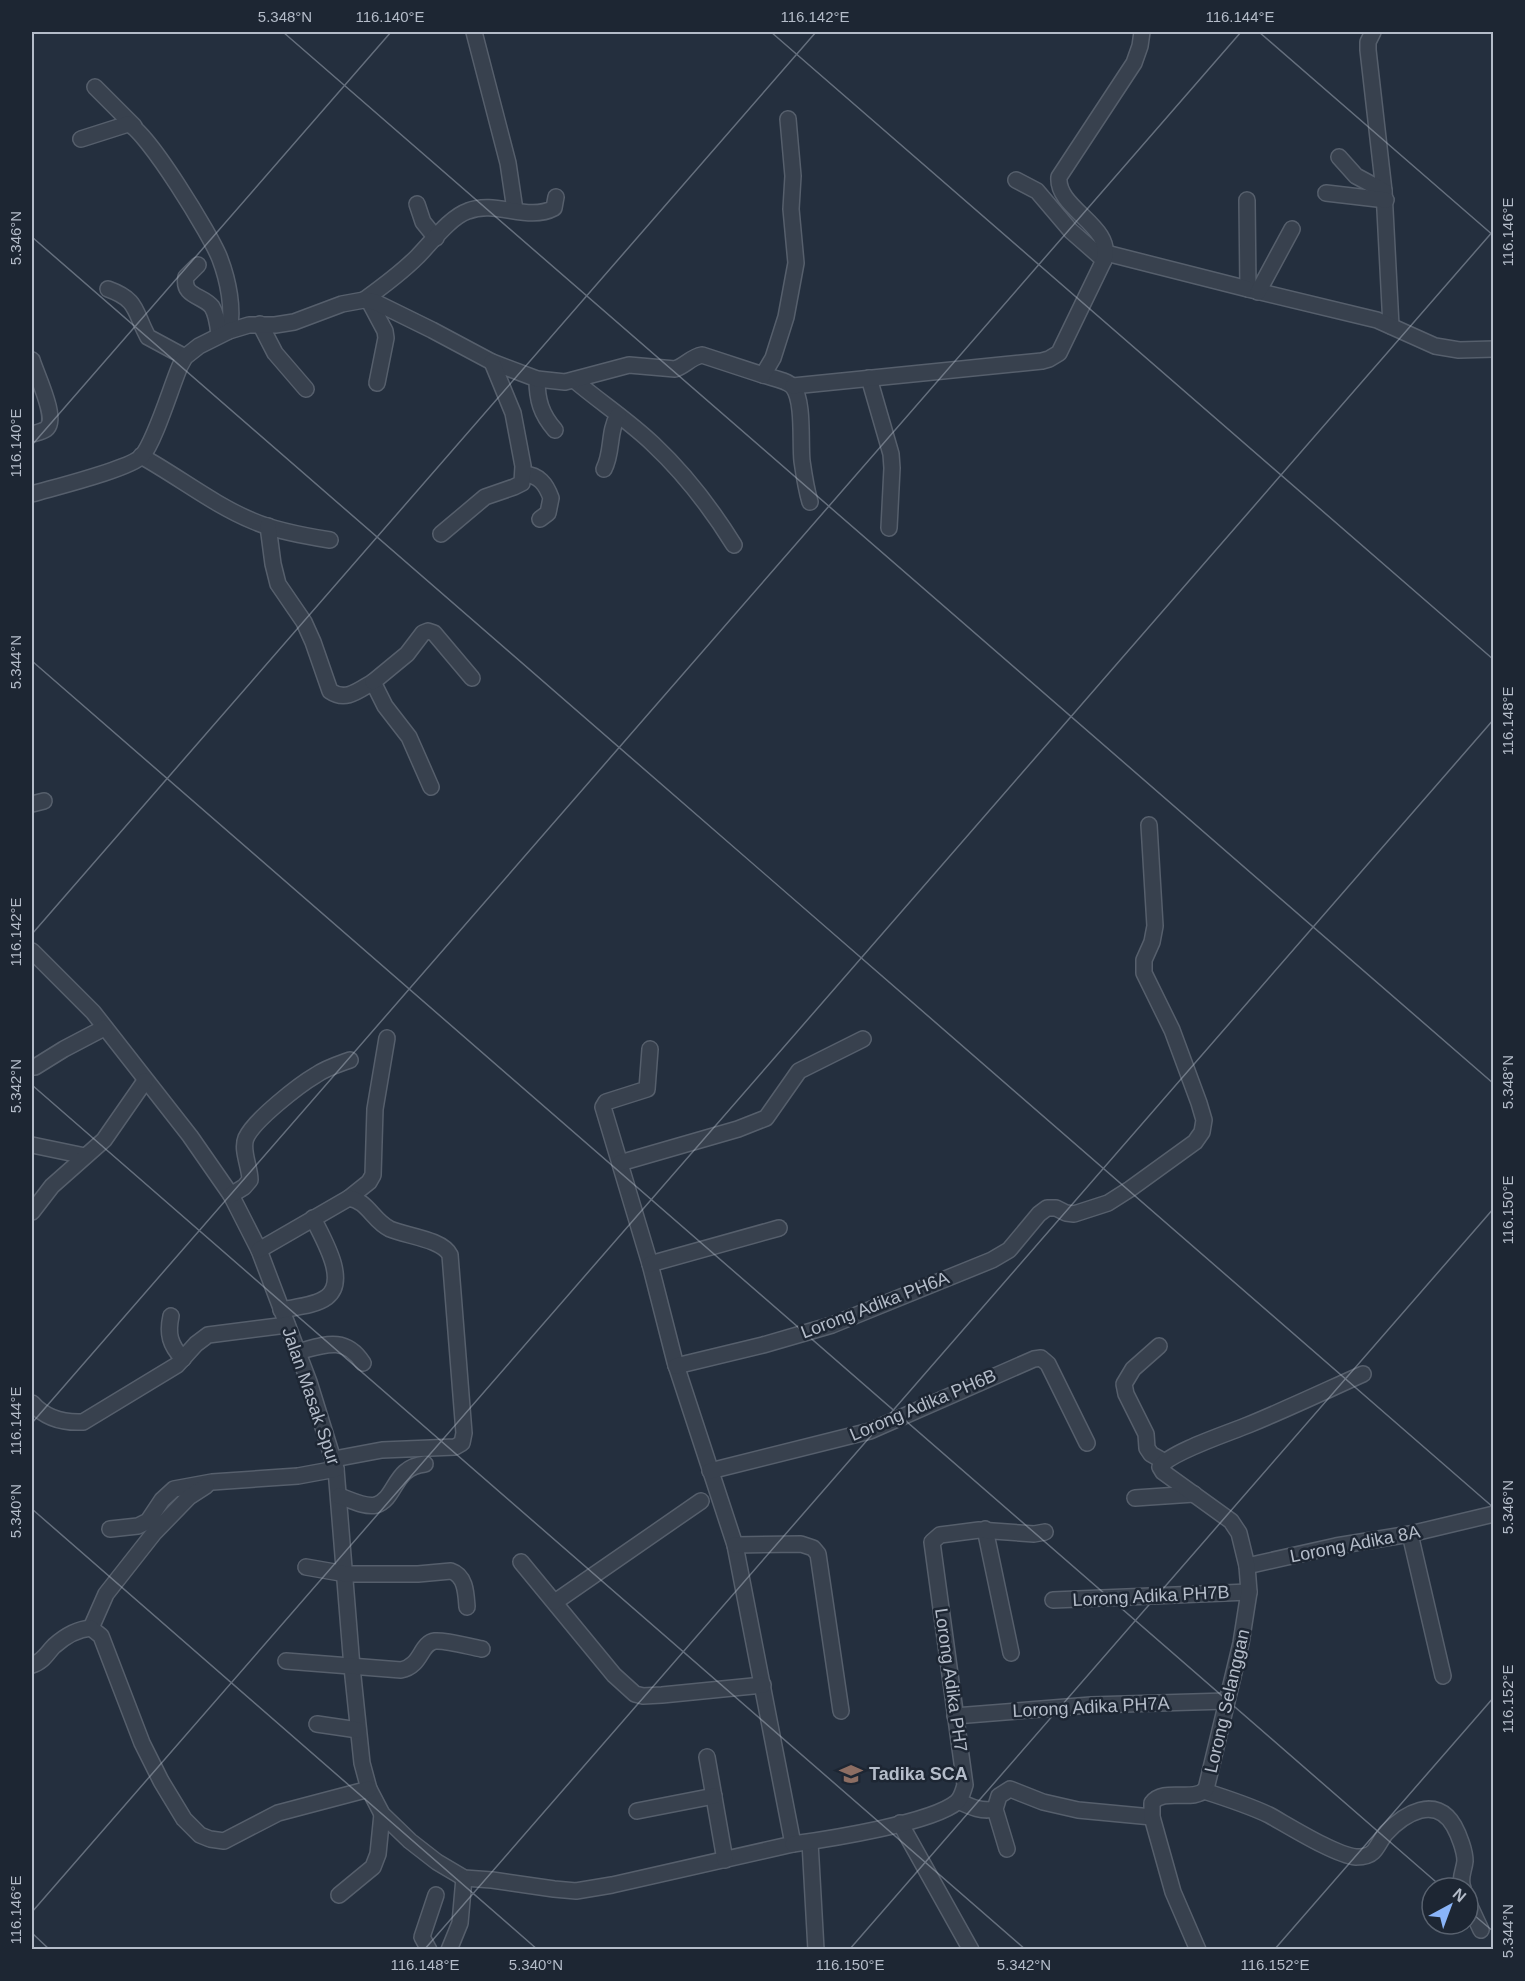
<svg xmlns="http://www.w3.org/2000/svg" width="1525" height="1981" viewBox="0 0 1525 1981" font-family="Arial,sans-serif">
	<rect width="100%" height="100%" fill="#242f3e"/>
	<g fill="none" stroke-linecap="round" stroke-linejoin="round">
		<g stroke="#565f6c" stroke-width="18">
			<g id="minor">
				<polyline points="474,32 508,163 515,210"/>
				<polyline points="1373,32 1368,42 1368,50 1384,191"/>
				<polyline points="95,87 134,126"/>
				<path d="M81,139l47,-15c18,5 84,113 92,135 8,21 14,50 9,72"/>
				<polyline points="1339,157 1356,176 1384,191 1391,326"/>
				<polyline points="1016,180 1037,191 1071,231 1104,260"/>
				<polyline points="1326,193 1386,200"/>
				<polyline points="1247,200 1248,289 1377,320 1435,346 1459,350 1494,349"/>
				<polyline points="417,204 423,222 436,238"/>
				<polyline points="1106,253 1248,289"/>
				<path d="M198,265l-12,12c-4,20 17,18 26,30 5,8 6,19 7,28"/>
				<path d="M108,289c31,11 26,23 40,48l37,20"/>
				<polyline points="1258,292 1292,229"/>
				<path d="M364,300c18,-13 37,-27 53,-43 14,-14 33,-40 51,-46 28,-11 60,11 86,-3l2,-11"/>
				<polyline points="369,301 385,331 386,338 377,383"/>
				<polyline points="260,324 275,353 306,389"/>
				<path d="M32,360c4,14 27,60 14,69 -4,3 -11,4 -14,5"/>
				<path d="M763,375c9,3 24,5 30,12 11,14 7,56 9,74 2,14 4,28 8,41"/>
				<polyline points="869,378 891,454 892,468 889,528"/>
				<path d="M537,379c0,21 4,35 18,51"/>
				<path d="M574,380c26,22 55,41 79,64 32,30 58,64 81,101"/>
				<path d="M793,386l249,-25 7,-2 10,-6 45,-93c11,-34 -48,-51 -45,-83l75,-114 6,-17 2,-14"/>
				<path d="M141,456c38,21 73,49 112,65 23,10 52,15 77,19"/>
				<path d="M604,469c9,-17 4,-37 14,-54"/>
				<path d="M524,474c15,1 22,10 27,24l-3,15 -8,6"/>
				<path d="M32,494c20,-6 98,-25 110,-38 13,-15 29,-69 38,-90l5,-9 14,-11 30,-15 20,-6h26l19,-3 48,-18 22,-4 11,2 57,28 60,32 45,17 28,3 64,-17 46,4c10,-3 16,-12 27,-14l61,20 10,-17 13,-41 10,-54 -5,-54 2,-33 -5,-57"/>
				<path d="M268,526l5,38 5,20 26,38 9,20 17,49c16,11 29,-1 43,-9l12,24 24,31 22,50"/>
				<polyline points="441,534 485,497 514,487 522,483 523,466 513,413 492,362"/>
				<polyline points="373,682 407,654 423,633 428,631 434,633 472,678"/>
				<polyline points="32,804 44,801"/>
				<polyline points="32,951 93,1012 190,1136 231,1195 259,1250 309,1382 336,1469 352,1667 362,1763 369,1789 382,1814 410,1841 437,1862 464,1878 492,1880 554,1889 576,1891 612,1885 793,1844 735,1545 675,1362 650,1264 603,1107 606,1102 647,1089 650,1049"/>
				<polyline points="35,1067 64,1049 104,1028"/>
				<polyline points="32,1145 85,1156"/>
				<polyline points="620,1163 738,1129 766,1118 799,1071 863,1039"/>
				<path d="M231,1195l13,-8 6,-7c0,-13 -9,-30 -4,-42 8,-18 53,-53 70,-63 10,-7 23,-11 34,-15"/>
				<polyline points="349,1198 369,1182 373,1175 375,1109 387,1038"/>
				<polyline points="32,1212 52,1186 104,1140 145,1081"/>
				<path d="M259,1250l90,-52c19,3 24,23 41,31 16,7 52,10 60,26l14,178 -2,10 -7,4 -73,3 -48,9"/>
				<polyline points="650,1264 779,1228"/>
				<path d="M281,1310c14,-3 34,-4 46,-13 22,-17 -5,-60 -14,-79"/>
				<path d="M171,1316c-4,18 -1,29 12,43"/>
				<polyline points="1159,1346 1133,1369 1124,1384 1126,1394 1146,1434 1147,1448 1151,1454 1165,1462"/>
				<path d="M297,1352c27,-7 48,-17 66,11"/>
				<polyline points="676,1366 763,1345 832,1325 992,1260 1009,1250 1039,1214 1047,1208 1056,1208 1066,1213 1074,1214 1108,1203 1130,1189 1195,1142 1202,1132 1204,1120 1199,1103 1172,1030 1144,973 1144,960 1152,942 1155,926 1149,825"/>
				<path d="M32,1403c13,15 31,20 51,19l94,-57 19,-21 12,-9 79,-10"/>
				<polyline points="710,1471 870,1431 1034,1359 1041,1358 1048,1364 1087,1443"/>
				<path d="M339,1496c10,3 26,12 37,9 21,-7 17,-38 49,-41"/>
				<polyline points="1135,1498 1194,1494"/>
				<polyline points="110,1529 138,1526 148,1521 162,1500 174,1489 212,1482 298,1476 336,1469"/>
				<polyline points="985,1529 1011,1653"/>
				<polyline points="1410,1534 1443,1676"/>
				<polyline points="735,1545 801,1544 813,1548 818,1554 841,1711"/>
				<polyline points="521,1562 614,1675 635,1694 643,1696 662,1695 763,1685"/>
				<polyline points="1247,1566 1336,1546 1410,1534 1494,1514"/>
				<path d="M306,1567l40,7h72l33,-3c15,5 15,23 16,36"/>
				<polyline points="1053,1600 1249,1592"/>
				<polyline points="555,1602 701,1501"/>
				<polyline points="91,1628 106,1594 154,1533 189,1497 206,1486"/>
				<path d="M286,1661l115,9c21,-4 19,-27 34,-29 12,-1 35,6 47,8"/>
				<path d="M32,1665c11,-3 15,-12 22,-19 10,-9 24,-17 37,-18l10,8 41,107 19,38 23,38 16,16 10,4 14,2 54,-28 91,-24"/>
				<polyline points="955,1716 1091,1705 1227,1701"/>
				<polyline points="317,1724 358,1730"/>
				<polyline points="707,1757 725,1860"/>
				<path d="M1204,1791c22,7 44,14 65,24 20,11 66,40 87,42 5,0 13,-1 17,-5 5,-5 8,-13 13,-19 18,-19 50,-39 68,-7 5,9 11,25 11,35 -1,10 -6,17 -2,27"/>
				<path d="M958,1801c13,6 23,11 37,8"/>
				<polyline points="637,1811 714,1796"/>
				<polyline points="900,1823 971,1950"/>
				<polyline points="810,1842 816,1950"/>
				<path d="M793,1844c36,-5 139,-21 164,-42 5,-5 6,-11 8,-17l-33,-243 8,-7 39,-5 55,4 11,-2"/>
				<polyline points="1007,1849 995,1809 999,1796 1010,1789 1043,1802 1078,1810 1152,1817"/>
				<polyline points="339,1895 373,1867 378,1854 382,1814"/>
				<polyline points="1468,1902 1481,1930"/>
				<polyline points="429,1950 422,1937 436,1895"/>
				<polyline points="449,1950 460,1923 464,1878"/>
				<path d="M1198,1950l-25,-58 -21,-75v-14c12,-16 41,0 54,-14l35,-146 8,-51 -2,-26 -8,-33 -8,-12 -68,-49 -3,-5c10,-15 69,-34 88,-42 39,-16 77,-34 115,-51"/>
			</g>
		</g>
		<use href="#minor" stroke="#38414e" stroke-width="15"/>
	</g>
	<path fill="none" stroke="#b4bcc9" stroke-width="1.5" stroke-opacity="0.45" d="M283,32l1211,1052M771,32l723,628M1259,32l235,204M32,237l1462,1271M32,445l359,-413M32,661l1411,1227M32,934l784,-902M32,1085l994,865M32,1423l1209,-1391M32,1509l506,441M1468,1910l26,22M32,1912l1462,-1682M32,1933l18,17M424,1950l1070,-1231M849,1950l645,-742M1274,1950l220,-253"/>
	<defs>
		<g id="school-bare" transform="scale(1.8)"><path d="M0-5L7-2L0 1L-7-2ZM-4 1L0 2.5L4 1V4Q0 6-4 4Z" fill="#8d6e63" stroke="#1d2633" stroke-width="2.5" paint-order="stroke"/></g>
	</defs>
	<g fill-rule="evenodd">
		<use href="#school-bare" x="851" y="1774"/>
	</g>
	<g text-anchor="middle" stroke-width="5" stroke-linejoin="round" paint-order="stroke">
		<g font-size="18" fill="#b4bcc9" stroke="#1d2633">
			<text transform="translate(875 1305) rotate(-21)" y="6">Lorong Adika PH6A</text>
			<text transform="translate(311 1396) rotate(71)" y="6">Jalan Masak Spur</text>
			<text transform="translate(923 1405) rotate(-23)" y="6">Lorong Adika PH6B</text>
			<text transform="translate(1355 1544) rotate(-11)" y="6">Lorong Adika 8A</text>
			<text transform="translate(1151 1596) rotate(-3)" y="6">Lorong Adika PH7B</text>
			<text transform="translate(951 1680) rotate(82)" y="6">Lorong Adika PH7</text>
			<text transform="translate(1227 1701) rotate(-77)" y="6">Lorong Selanggan</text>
			<text transform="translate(1091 1707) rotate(-3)" y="6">Lorong Adika PH7A</text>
		</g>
		<g font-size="18" font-weight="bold" fill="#b4bcc9" stroke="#1d2633" text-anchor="start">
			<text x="869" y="1780">Tadika SCA</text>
		</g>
	</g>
	<rect width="1525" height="1981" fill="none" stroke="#1d2633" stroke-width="66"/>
	<g transform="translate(1450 1906) rotate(41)"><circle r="28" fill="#1d2633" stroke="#59626f" stroke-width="1.5"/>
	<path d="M0-4.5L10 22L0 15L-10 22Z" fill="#8ab4f8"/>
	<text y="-9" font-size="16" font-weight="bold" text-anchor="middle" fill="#b4bcc9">N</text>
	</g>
	<rect x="33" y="33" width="1459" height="1915" fill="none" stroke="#b4bcc9" stroke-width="2"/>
	<g font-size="15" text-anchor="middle" fill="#b4bcc9">
		<text x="285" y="22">5.348°N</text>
		<text x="390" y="22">116.140°E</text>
		<text x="815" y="22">116.142°E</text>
		<text x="1240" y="22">116.144°E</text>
		<text transform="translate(1508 232) rotate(-90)" y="5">116.146°E</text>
		<text transform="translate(16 238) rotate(-90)" y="5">5.346°N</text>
		<text transform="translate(16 443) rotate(-90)" y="5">116.140°E</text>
		<text transform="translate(16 662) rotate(-90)" y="5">5.344°N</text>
		<text transform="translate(1508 721) rotate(-90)" y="5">116.148°E</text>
		<text transform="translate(16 932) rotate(-90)" y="5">116.142°E</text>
		<text transform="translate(1508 1082) rotate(-90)" y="5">5.348°N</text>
		<text transform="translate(16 1086) rotate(-90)" y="5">5.342°N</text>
		<text transform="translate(1508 1210) rotate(-90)" y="5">116.150°E</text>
		<text transform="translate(16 1421) rotate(-90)" y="5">116.144°E</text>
		<text transform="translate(1508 1507) rotate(-90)" y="5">5.346°N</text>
		<text transform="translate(16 1511) rotate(-90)" y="5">5.340°N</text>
		<text transform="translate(1508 1699) rotate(-90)" y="5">116.152°E</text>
		<text transform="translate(16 1910) rotate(-90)" y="5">116.146°E</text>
		<text transform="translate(1508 1931) rotate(-90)" y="5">5.344°N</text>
		<text x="425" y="1970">116.148°E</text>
		<text x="536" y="1970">5.340°N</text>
		<text x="850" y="1970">116.150°E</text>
		<text x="1024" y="1970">5.342°N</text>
		<text x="1275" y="1970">116.152°E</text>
	</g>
</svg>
